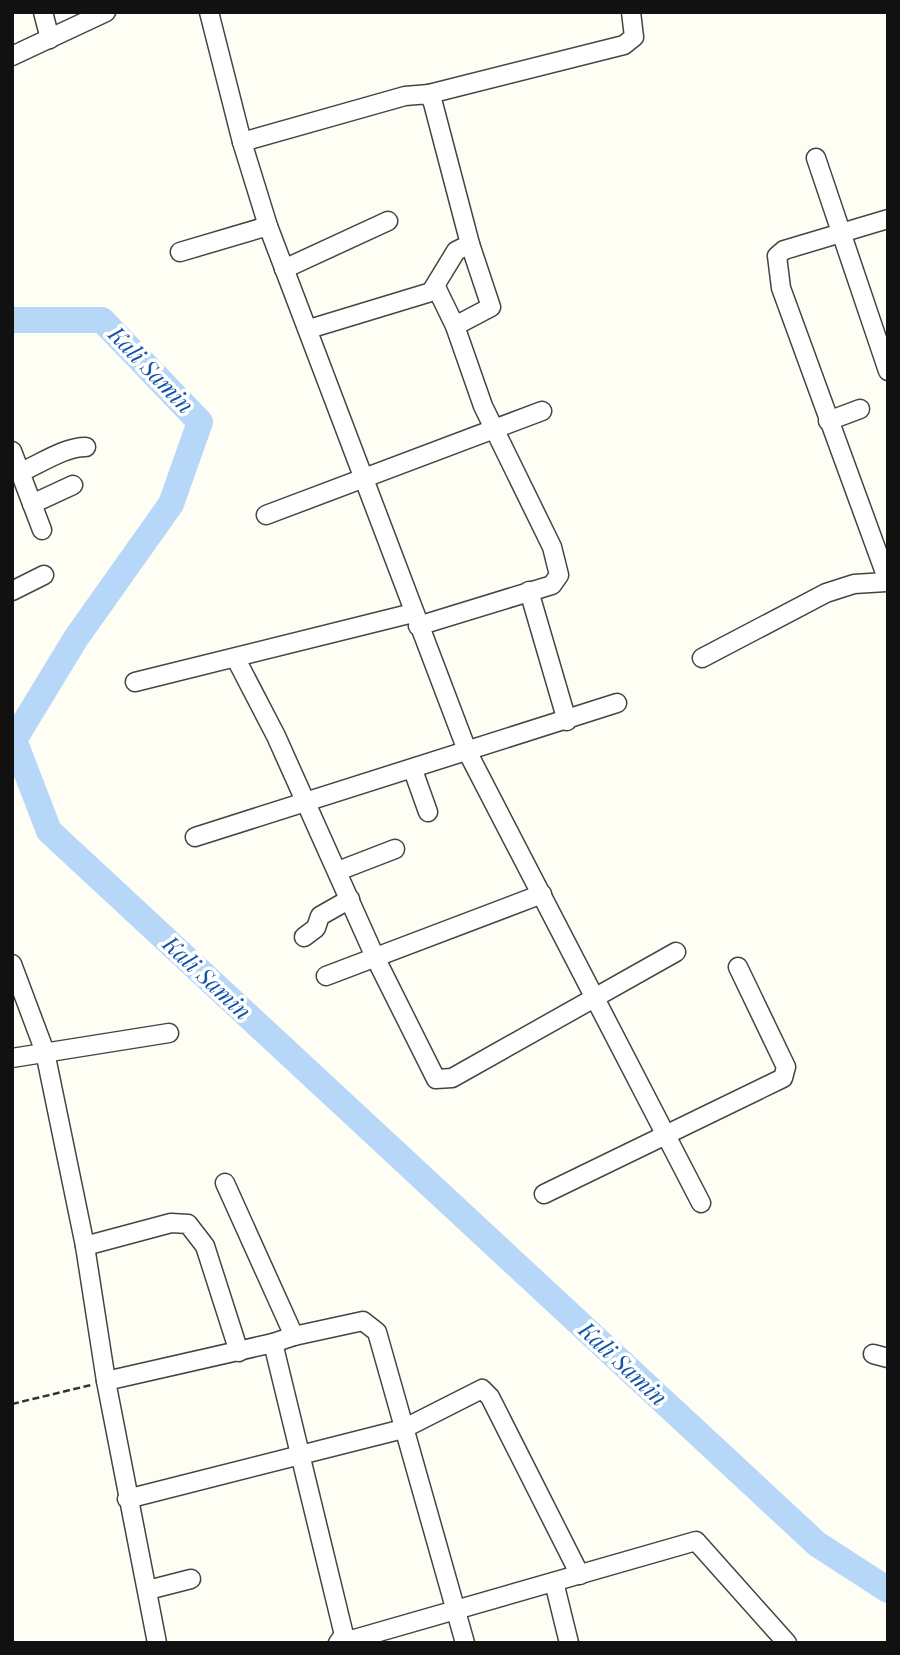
<svg xmlns="http://www.w3.org/2000/svg" width="900" height="1655" viewBox="0 0 900 1655" font-family="'Playfair Display',serif">
	<rect width="100%" height="100%" fill="#fffef5"/>
	<g fill="none" stroke-linecap="round" stroke-linejoin="round">
		<polyline stroke="#b7d7f9" stroke-width="26" points="12,320 102,320 200,422 171,504 76,638 14,740 49,831 817,1544 888,1590"/>
		<g stroke="#444" stroke-width="21">
			<g id="street">
				<polyline points="43,12 50,39"/>
				<polyline points="209,12 242,142 268,226 468,753 701,1203"/>
				<polyline points="12,56 106,12"/>
				<polyline points="429,94 624,45 634,37 631,12"/>
				<polyline points="242,142 405,96 429,94 433,103 470,244 456,251 431,292 309,329"/>
				<polyline points="816,158 888,371"/>
				<polyline points="888,219 784,250 777,256 781,288 888,581"/>
				<polyline points="180,252 268,226"/>
				<polyline points="284,269 388,221"/>
				<polyline points="455,326 491,307 470,244"/>
				<polyline points="828,421 860,409"/>
				<polyline points="12,451 42,530"/>
				<path d="M21,472c21,-9 43,-25 65,-25"/>
				<polyline points="32,504 73,485"/>
				<polyline points="266,515 542,411"/>
				<polyline points="12,591 44,575"/>
				<polyline points="529,591 567,721"/>
				<polyline points="418,626 552,585 559,575 552,547 483,406 455,326 436,287"/>
				<polyline points="702,658 826,593 854,584 886,582"/>
				<polyline points="236,659 276,736 375,957 436,1079 452,1078 676,952"/>
				<polyline points="135,682 413,613"/>
				<polyline points="413,770 428,812"/>
				<polyline points="195,837 617,703"/>
				<polyline points="338,871 395,849"/>
				<polyline points="304,937 316,928 320,916 350,899"/>
				<polyline points="12,964 45,1052 85,1246 106,1381 157,1643"/>
				<polyline points="326,976 542,894"/>
				<polyline points="12,1058 169,1033"/>
				<polyline points="225,1183 294,1336 273,1343 344,1635"/>
				<polyline points="544,1194 783,1078 786,1067 738,967"/>
				<polyline points="85,1246 171,1223 188,1224 205,1246 239,1352"/>
				<polyline points="294,1336 363,1321 377,1332 465,1643"/>
				<polyline points="873,1354 888,1358"/>
				<polyline points="106,1381 273,1343"/>
				<polyline points="127,1499 403,1429 482,1389 490,1397 580,1575"/>
				<polyline points="554,1582 569,1643"/>
				<polyline points="148,1590 191,1579"/>
				<polyline points="338,1643 344,1635 351,1640 696,1541 787,1643"/>
			</g>
		</g>
		<polyline stroke="#333" stroke-width="2.5" stroke-dasharray="7 3.5" stroke-linecap="butt" points="12,1404 91,1385"/>
		<use href="#street" stroke="#fff" stroke-width="18"/>
	</g>
	<g text-anchor="middle" stroke-width="7" stroke-linejoin="round" paint-order="stroke">
		<g font-size="23" font-style="italic" fill="#1254ab" stroke="#fff">
			<text transform="translate(151 370) rotate(46)" y="8">Kali Samin</text>
			<text transform="translate(207 978) rotate(43)" y="8">Kali Samin</text>
			<text transform="translate(623 1364) rotate(43)" y="8">Kali Samin</text>
		</g>
	</g>
	<rect width="900" height="1655" fill="none" stroke="#111111" stroke-width="28"/>
</svg>
